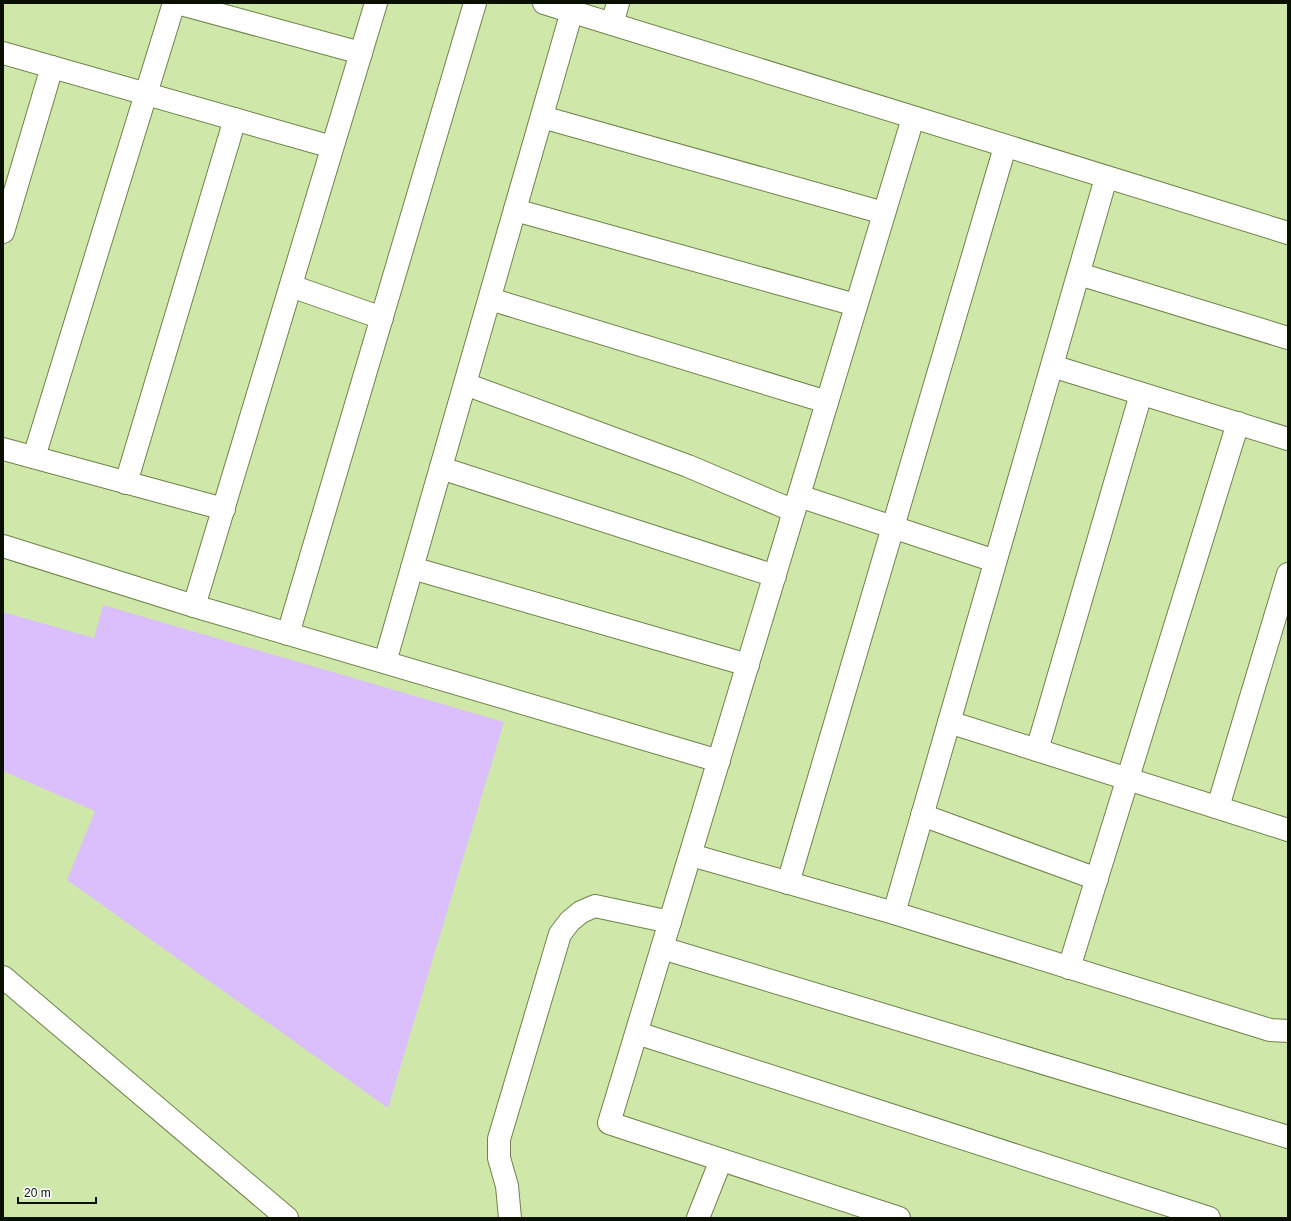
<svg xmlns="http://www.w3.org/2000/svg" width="1291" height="1221" viewBox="0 0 1291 1221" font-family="Arial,sans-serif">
	<rect width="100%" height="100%" fill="#cfe8aa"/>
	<polygon fill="#dbbffc" points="103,605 504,722 388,1108 67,880 95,811 3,771 3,612 94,638"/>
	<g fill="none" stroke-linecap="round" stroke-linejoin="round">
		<g stroke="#6e834a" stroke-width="24">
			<g id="minor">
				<polyline points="177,3 361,53"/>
				<polyline points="544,3 1288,233"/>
				<polyline points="612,24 618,3"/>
				<polyline points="3,53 332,147"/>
				<polyline points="542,117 884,213"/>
				<polyline points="515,210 856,305"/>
				<polyline points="3,232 52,67"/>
				<polyline points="1079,274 1288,338"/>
				<polyline points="291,286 382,318"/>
				<polyline points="490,299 827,402"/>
				<polyline points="1052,366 1288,439"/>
				<polyline points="465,384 688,466 794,511"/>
				<polyline points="3,449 224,509"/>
				<polyline points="34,457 174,3"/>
				<polyline points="441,468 775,576"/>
				<polyline points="126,483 235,119"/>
				<polyline points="799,496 995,561"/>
				<polyline points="3,546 194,606 719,761"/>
				<polyline points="412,568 748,665"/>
				<polyline points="194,606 376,3"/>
				<polyline points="288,634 475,3"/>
				<polyline points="385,662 572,11"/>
				<polyline points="949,722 1288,830"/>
				<polyline points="1037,750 1141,394"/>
				<polyline points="1218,807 1288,574"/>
				<polyline points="922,815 1097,879"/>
				<polyline points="691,855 894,913 1270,1030 1288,1031"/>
				<polyline points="788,883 1005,147"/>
				<polyline points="894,913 1106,178"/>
				<polyline points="662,948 1288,1137"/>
				<polyline points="1069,968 1238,423"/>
				<polyline points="3,977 287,1218"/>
				<polyline points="637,1033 1209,1218"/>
				<polyline points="510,1218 507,1186 499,1158 499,1139 560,934 570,921 581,912 595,906 670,922"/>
				<polyline points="698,1218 721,1160"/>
				<polyline points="899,1218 609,1123 913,118"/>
			</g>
		</g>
		<use href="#minor" stroke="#fff" stroke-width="22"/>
	</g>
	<rect width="1291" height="1221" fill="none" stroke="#091000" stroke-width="8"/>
	<path d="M18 1197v6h78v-6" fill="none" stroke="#091000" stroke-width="2"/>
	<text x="24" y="1197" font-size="12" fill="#091000" stroke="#ffffff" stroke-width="3" paint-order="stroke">20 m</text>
</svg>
